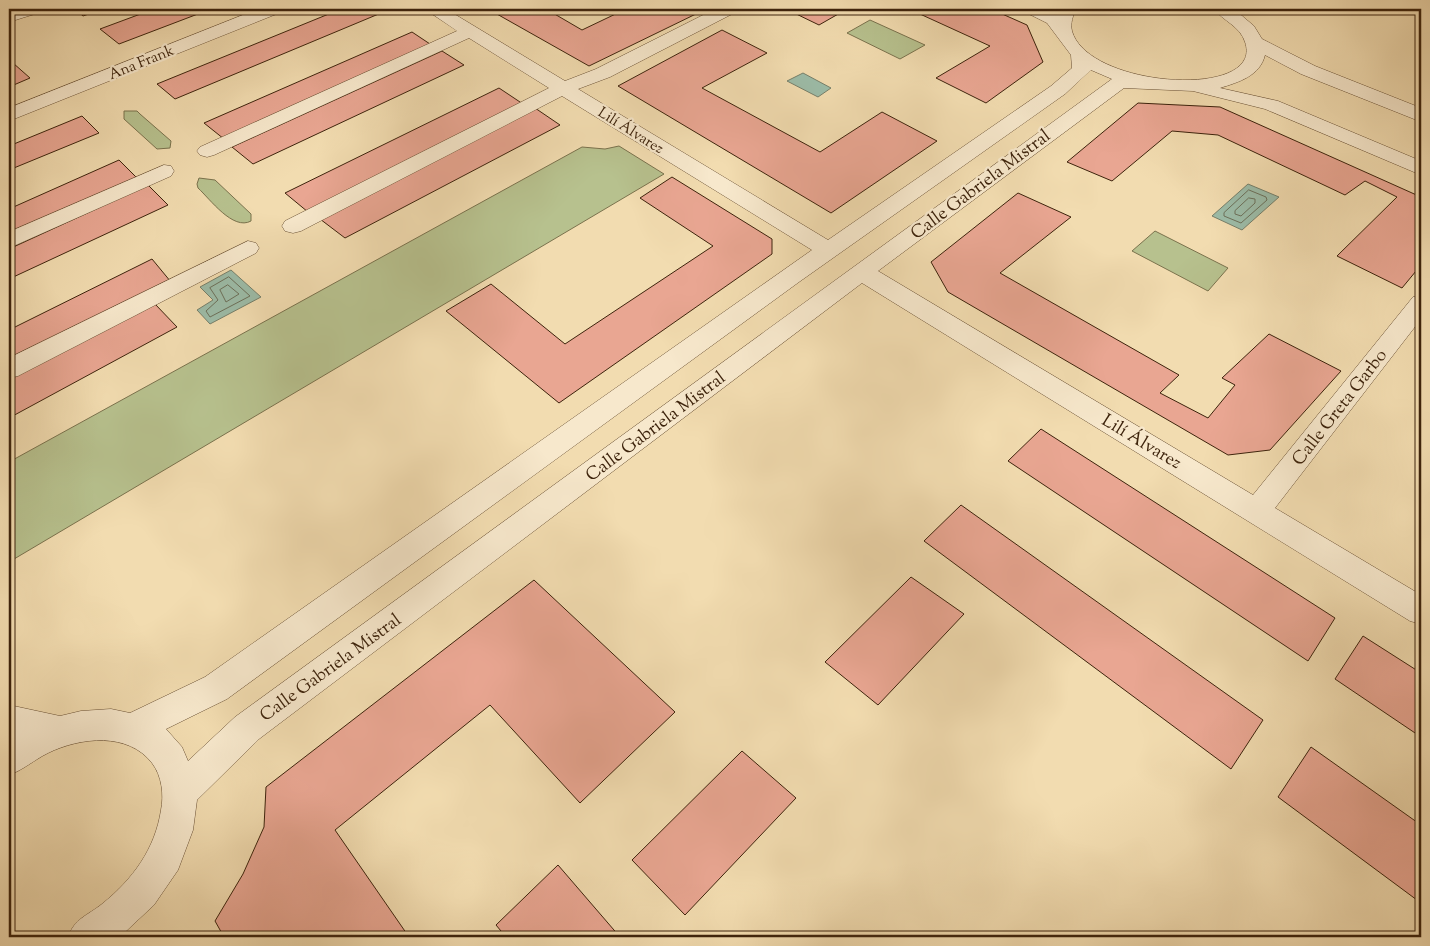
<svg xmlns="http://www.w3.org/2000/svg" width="1430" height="946" viewBox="0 0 1430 946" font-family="'Sorts Mill Goudy',serif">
	<rect width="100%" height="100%" fill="#f2dcb0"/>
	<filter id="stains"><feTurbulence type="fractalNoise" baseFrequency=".004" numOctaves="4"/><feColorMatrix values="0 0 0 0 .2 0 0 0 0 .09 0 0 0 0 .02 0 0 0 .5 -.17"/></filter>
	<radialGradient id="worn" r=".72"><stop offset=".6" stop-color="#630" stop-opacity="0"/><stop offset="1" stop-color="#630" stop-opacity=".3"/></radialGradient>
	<g fill="#b7c18e" stroke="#7a724d">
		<polygon points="870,20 925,45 900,59 847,33"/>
		<polygon points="124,111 137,111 140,114 171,141 170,148 157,149 124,119"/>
		<polygon points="619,146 664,174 9,562 9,462 582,147 605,149"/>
		<path d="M199,178l16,2 36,34v7c-18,10 -41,-22 -53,-33l-1,-4z"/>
		<polygon points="1155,231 1228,268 1208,291 1132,251"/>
	</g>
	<g fill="#9cbca8" stroke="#767f6a">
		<polygon points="803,73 831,88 818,97 787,81"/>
		<polygon points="1248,184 1279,197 1242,230 1212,216"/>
		<polygon points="231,270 261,297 210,324 197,310 213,300 200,287"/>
	</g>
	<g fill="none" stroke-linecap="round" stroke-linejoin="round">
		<g stroke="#6c705a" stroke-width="1">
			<polygon points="1249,190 1266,197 1267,200 1241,223 1224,216 1224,213"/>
			<polygon points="1249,198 1255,199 1255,203 1241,216 1235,214 1235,211"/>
			<polygon points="229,277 250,296 210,317 206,311 218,300 210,288"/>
			<polygon points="228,285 239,294 226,302 220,290"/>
		</g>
	</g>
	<g fill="#e9a692" stroke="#3d230c">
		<polygon points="75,9 103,9 83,16"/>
		<polygon points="154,9 211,9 119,44 100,29"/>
		<polygon points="341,9 375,9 381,13 175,99 157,84"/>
		<polygon points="488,9 546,9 582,30 626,9 694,9 700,12 589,66"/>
		<polygon points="786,9 847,9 819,25"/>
		<polygon points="909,9 991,9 1027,25 1043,62 986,103 936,78 990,46"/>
		<polygon points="722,30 767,53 702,88 820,152 882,112 937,141 831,213 618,86"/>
		<polygon points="412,32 433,46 224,139 204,123"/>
		<polygon points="442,51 464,65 253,164 232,147"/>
		<polygon points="13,63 30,78 9,87 9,64"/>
		<polygon points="499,88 523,104 308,212 285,193"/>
		<polygon points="1138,103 1220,107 1421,197 1421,265 1402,288 1337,256 1397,197 1365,181 1345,195 1218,135 1172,131 1112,181 1067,162"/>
		<polygon points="535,108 560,125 345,238 320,219"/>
		<polygon points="82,116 99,133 9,170 9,146"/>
		<polygon points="119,160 138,179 9,237 9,209"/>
		<polygon points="672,177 772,239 772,254 559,403 446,311 491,284 565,344 713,246 640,198"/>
		<polygon points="148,185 168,205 9,279 9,249"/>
		<polygon points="1018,193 1071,217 1000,273 1179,375 1160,393 1208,418 1235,385 1222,378 1269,334 1341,371 1270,450 1228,455 948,292 931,262"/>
		<polygon points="152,259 171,282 9,364 9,330"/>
		<polygon points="155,304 177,327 9,418 9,380"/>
		<polygon points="1041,429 1335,618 1308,661 1008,461"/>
		<polygon points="961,505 1263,720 1231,769 924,541"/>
		<polygon points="911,577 964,614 878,705 825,662"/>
		<polygon points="534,580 675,712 580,803 490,705 335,830 409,937 224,937 215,921 243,874 264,827 266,787"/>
		<polygon points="1363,636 1421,673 1421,737 1335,679"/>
		<polygon points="1311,747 1421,825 1421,903 1278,797"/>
		<polygon points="742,751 796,798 685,915 632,860"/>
		<polygon points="558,865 620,937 506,937 496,925"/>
	</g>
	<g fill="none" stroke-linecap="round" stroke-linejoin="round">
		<g stroke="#6a5135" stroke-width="1">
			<g id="street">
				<polygon points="16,9 41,9 38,13 9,22 9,11"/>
				<polygon points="258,9 282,9 279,13 9,121 9,108"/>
				<path d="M425,9h21l119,72 31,-12 119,-60h22l-3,4 -124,64 -32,12 250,151 223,-154 21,-18 -1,-13 -24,-32 -20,-10 -3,-4h22l10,4 2,-4h18c-3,7 -6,14 -4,22 16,57 193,69 173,11 -5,-16 -22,-21 -31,-33h20l20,17 8,13 53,27 106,42v13l-7,-2 -113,-45 -36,-19c-5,21 -26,27 -45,33l58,13 143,60v14l-156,-66 -72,-18 -69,-3 -246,183 375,224 160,-198 8,-2v24l-146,189 146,87v29l-11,-3 -548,-338 -603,456 -62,61 -4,30 -15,40 -24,35 -31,29 -3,3h-52c7,-19 19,-21 34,-33 31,-25 53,-55 59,-94 3,-15 1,-34 -9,-47 -24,-31 -71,-26 -104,-10 -14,7 -25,17 -39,22v-36l3,-2h-3v-32l51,11 21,-5 30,-2 19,4 75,-36 607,-427 -250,-154 -261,135 -8,2 -8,-2 -3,-5 3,-5 264,-133 -80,-50 -255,117 -7,2 -7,-2 -3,-4 3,-4 257,-116zM1091,70l21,9 -877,638 -47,44 -6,-14 -16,-18 61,-30 572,-417 266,-188z"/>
				<polygon points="164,165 171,166 174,171 171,176 9,248 9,232"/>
				<polygon points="248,241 256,243 259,248 256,253 18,376 9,378 9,358"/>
			</g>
		</g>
		<use href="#street" fill="#f7e8cc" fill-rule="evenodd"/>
	</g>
	<g text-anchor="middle" stroke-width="4.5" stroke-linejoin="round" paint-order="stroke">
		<g font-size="15" fill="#3d230c" stroke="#f7e8cc">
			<text transform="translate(141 62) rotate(-22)" y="5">Ana Frank</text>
			<text transform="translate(631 130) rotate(32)" y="5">Lilí Álvarez</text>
		</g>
		<g font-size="18" fill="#3d230c" stroke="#f7e8cc">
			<text transform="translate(980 184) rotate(-37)" y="6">Calle Gabriela Mistral</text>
			<text transform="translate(1339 407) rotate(-52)" y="6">Calle Greta Garbo</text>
			<text transform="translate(655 426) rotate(-37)" y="6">Calle Gabriela Mistral</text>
			<text transform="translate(1142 441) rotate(31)" y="6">Lilí Álvarez</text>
			<text transform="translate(330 667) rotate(-36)" y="6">Calle Gabriela Mistral</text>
		</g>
	</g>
	<rect width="1430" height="946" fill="none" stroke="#f2dcb0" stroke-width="30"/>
	<rect x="10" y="10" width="1410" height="926" fill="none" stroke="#3d230c" stroke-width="2.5"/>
	<rect x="15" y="15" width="1400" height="916" fill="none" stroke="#3d230c"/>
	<rect width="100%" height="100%" filter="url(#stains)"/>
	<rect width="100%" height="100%" fill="url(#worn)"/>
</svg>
